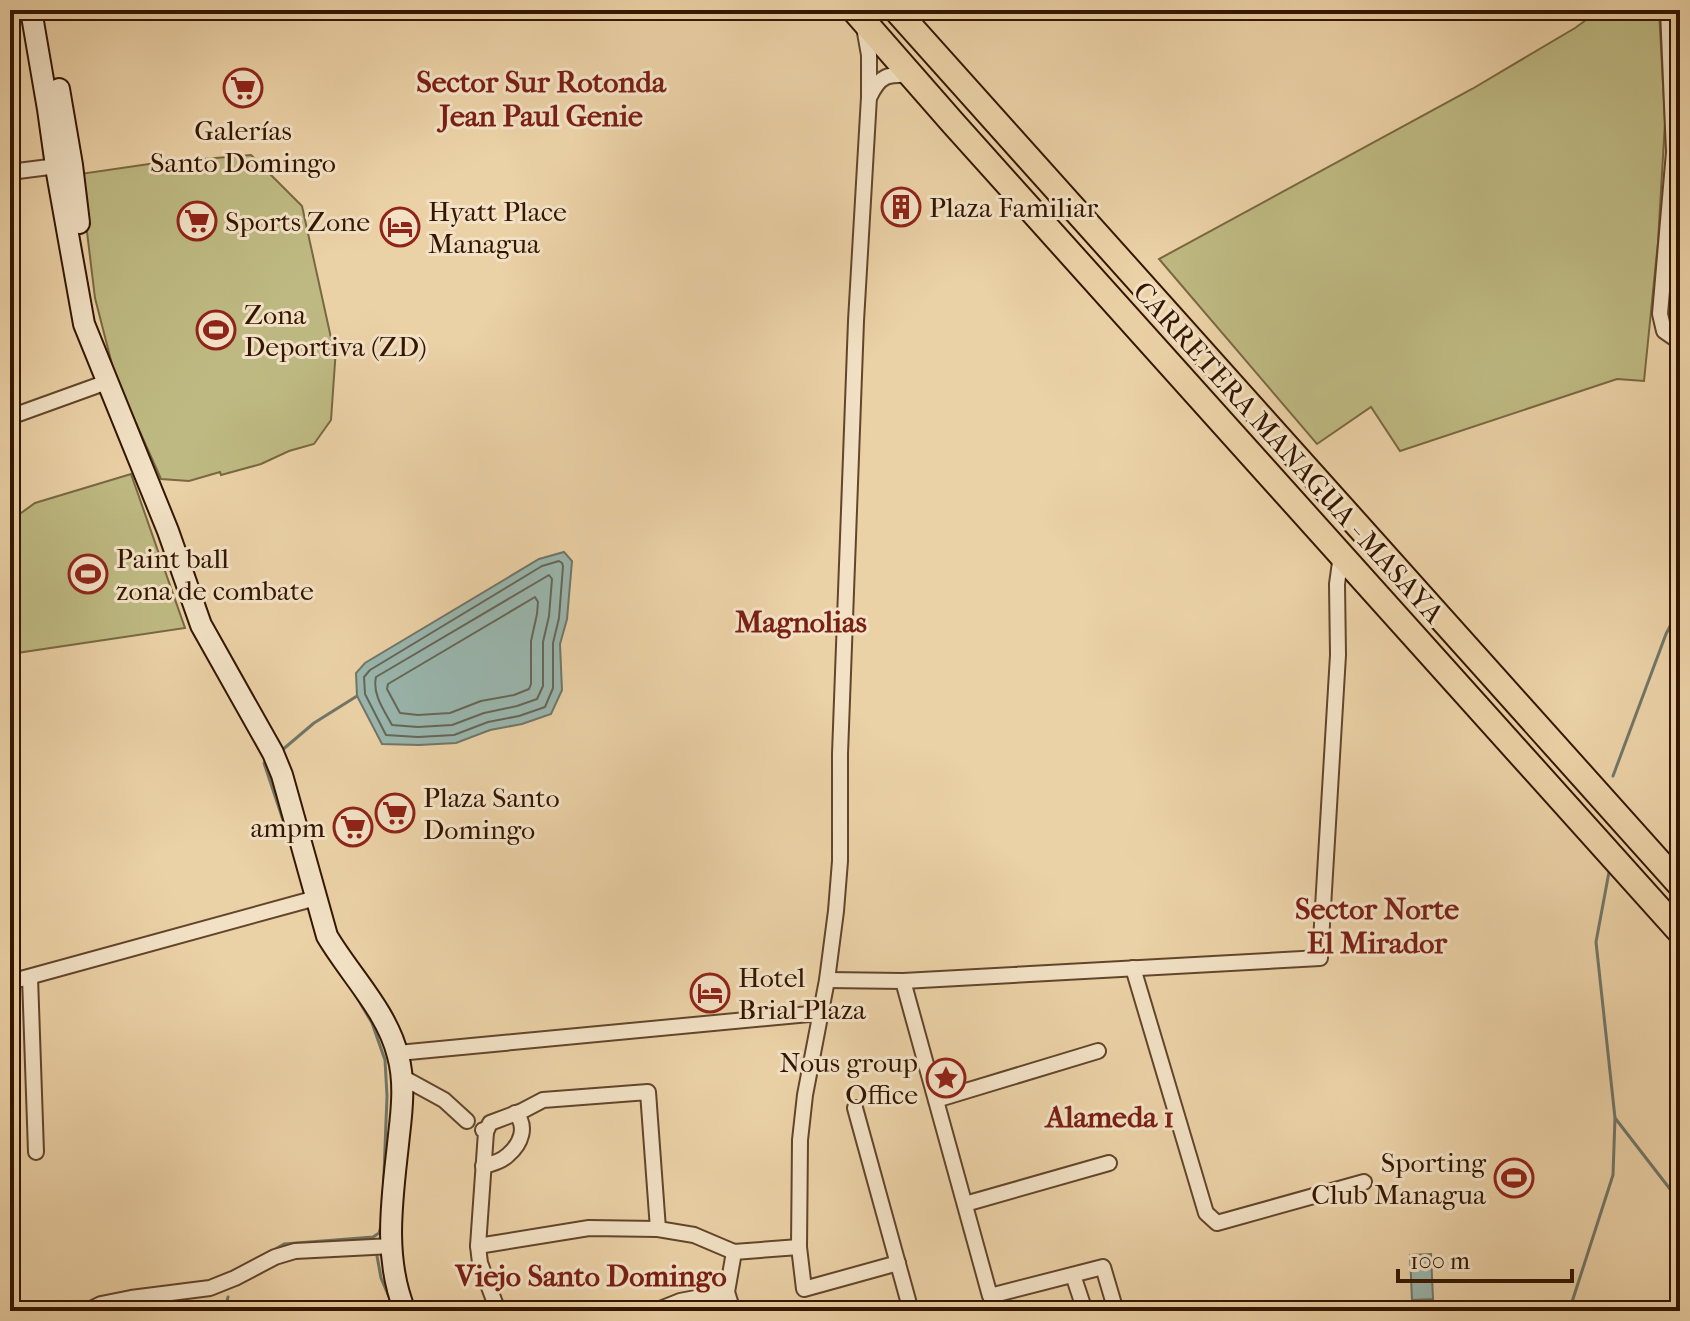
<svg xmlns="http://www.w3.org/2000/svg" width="1690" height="1321" viewBox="0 0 1690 1321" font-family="'IM FELL French Canon',serif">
	<rect width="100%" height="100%" fill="#ebd1a6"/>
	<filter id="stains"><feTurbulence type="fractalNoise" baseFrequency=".0025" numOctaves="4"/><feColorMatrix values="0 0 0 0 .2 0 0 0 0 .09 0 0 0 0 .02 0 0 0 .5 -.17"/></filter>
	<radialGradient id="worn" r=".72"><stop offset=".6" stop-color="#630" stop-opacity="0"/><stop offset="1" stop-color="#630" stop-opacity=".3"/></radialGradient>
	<g fill="#beb982" stroke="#796841" stroke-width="2">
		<polygon points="1600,10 1659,10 1665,122 1658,242 1644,381 1617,379 1400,451 1371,407 1317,444 1159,259 1472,89 1575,28"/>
		<polygon points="251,155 302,206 333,347 336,348 331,420 314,444 289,451 261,464 221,475 220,472 189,481 161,479 115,376 95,298 80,174 156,163"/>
		<polygon points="131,474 185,628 10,654 10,521 35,503"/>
	</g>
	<g fill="#99b6ae" stroke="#717668" stroke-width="2">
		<polygon points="564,552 572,561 567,619 560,644 562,690 551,714 522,724 490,730 456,743 419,745 382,744 357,696 356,673 365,663 539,559"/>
		<polygon points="1431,1254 1433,1299 1412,1300 1410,1255"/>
	</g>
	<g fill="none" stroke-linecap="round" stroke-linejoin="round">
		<g stroke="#666657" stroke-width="2">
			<polygon points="559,561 562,563 563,566 559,618 553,643 553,688 545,707 519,716 488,722 454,735 418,737 386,735 365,694 364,677 370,670 542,566"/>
			<path d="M549,575l3,4 -3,37 -6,26v44l-6,13 -20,7 -33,7 -32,12 -34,2 -26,-2c-8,-15 -20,-31 -16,-48z"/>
			<polygon points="535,597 538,602 537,614 531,641 531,684 529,689 514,695 481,701 450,713 418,715 400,713 387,689 388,684"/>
		</g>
		<g stroke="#717668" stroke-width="3">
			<polyline points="281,751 314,723 357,696"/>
			<polyline points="268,759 264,763 290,841"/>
			<polyline points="1613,776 1666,634 1680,607"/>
			<polyline points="1609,872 1596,942 1615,1118 1680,1202"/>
			<polyline points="353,991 372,1023 385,1060 387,1096 383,1199"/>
			<polyline points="272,1251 284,1244 373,1237 379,1233 382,1223"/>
			<polyline points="377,1256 381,1278 392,1304"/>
			<polyline points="225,1311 228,1297"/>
			<polyline points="1573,1311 1572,1302 1613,1175 1615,1118"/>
		</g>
		<g stroke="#62452a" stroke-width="18">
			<g id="street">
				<polyline points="1668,10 1674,152 1660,314 1664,331 1680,342"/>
				<polyline points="864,27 869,55 869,97 856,321 840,754 840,861 836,911 827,980 805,1095 800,1140 799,1247 804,1289 898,1263"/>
				<path d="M870,96c10,-21 18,-22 40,-21"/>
				<polyline points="10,172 65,165"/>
				<polyline points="10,417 107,382"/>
				<polyline points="1133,968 1206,1213 1217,1223 1364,1182"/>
				<polyline points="30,977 36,1152"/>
				<polyline points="827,980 903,981 990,1296 1103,1267 1116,1311"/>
				<polyline points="903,981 1320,958 1338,655 1337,584 1341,555"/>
				<polyline points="10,982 316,898"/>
				<polyline points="398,1053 820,1013"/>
				<polyline points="402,1077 444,1100 467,1121"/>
				<polyline points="936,1100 1098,1051"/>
				<polyline points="855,1108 911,1311"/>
				<polyline points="483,1130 486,1132 478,1246 480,1263 498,1311"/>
				<polyline points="486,1132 490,1123 522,1111 543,1100 648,1092 658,1229"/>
				<path d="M483,1166c9,-2 19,-5 25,-11 13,-11 20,-29 7,-42"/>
				<polyline points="965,1204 1109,1163"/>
				<polyline points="478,1246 589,1228 658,1229 694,1235 734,1252 799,1247"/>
				<polyline points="1073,1275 1085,1311"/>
				<polyline points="87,1311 101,1304 131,1298 210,1288 235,1278 275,1257 295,1251 392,1246"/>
				<polyline points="655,1311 680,1301 727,1292"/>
				<polyline points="733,1311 727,1292 734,1252"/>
			</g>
		</g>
		<g stroke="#341600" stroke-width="24">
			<g id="secondary">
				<path d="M31,10l17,99 9,64 27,151 84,207 33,94 72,128 9,22 45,161c23,39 60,75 71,120 7,25 4,54 1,79 -6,59 -17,120 6,176"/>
				<polyline points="59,89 72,165 79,223"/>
			</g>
		</g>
		<g stroke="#341600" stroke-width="28">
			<g id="highway">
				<polyline points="854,10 953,123 1680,932"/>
				<polyline points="896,10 1680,885"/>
			</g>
		</g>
		<use href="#street" stroke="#f2e1c5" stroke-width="14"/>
		<use href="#secondary" stroke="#f2e1c5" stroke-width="20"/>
		<use href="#highway" stroke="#ebd1a6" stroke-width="24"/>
	</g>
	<defs>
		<g id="supermarket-ring" transform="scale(2)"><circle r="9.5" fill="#f2e1c5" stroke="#8f2418" stroke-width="1.5"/><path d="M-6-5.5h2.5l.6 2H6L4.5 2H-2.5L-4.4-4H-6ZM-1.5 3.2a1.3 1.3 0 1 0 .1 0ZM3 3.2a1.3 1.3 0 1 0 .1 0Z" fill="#8f2418"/></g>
		<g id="building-ring" transform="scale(2)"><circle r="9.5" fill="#f2e1c5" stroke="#8f2418" stroke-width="1.5"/><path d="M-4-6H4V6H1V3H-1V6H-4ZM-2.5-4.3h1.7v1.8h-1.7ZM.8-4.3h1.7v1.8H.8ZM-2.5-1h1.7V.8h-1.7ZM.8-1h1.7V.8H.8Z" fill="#8f2418"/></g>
		<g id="hotel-ring" transform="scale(2)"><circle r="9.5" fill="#f2e1c5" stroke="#8f2418" stroke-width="1.5"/><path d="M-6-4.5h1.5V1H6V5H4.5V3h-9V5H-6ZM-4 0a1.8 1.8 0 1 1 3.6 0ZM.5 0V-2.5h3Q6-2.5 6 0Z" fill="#8f2418"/></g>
		<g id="stadium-ring" transform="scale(2)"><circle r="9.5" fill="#f2e1c5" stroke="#8f2418" stroke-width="1.5"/><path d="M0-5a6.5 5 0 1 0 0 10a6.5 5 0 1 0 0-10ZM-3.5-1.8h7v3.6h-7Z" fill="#8f2418"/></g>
		<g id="sight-ring" transform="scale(2)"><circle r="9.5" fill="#f2e1c5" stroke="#8f2418" stroke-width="1.5"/><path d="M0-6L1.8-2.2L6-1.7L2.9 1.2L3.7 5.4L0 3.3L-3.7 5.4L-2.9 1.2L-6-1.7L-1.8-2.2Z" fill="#8f2418"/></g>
	</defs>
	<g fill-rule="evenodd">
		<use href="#supermarket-ring" x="243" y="88"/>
		<use href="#building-ring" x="901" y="207"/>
		<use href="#supermarket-ring" x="197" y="221"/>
		<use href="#hotel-ring" x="400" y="227"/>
		<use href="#stadium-ring" x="216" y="330"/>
		<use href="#stadium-ring" x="88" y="574"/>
		<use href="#supermarket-ring" x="395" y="813"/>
		<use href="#supermarket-ring" x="353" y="827"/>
		<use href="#hotel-ring" x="710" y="993"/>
		<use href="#sight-ring" x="946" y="1078"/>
		<use href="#stadium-ring" x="1514" y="1178"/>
	</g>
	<g text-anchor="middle" stroke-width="6" stroke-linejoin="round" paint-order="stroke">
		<g font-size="28" fill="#341600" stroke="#f2e1c5" text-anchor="start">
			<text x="243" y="140" text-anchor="middle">Galerías<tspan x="243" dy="32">Santo Domingo</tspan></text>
			<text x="929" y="217">Plaza Familiar</text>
			<text x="428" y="221">Hyatt Place<tspan x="428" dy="32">Managua</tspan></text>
			<text x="225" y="231">Sports Zone</text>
			<text x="244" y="324">Zona<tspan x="244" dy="32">Deportiva (ZD)</tspan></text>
			<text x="116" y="568">Paint ball<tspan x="116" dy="32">zona de combate</tspan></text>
			<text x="423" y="807">Plaza Santo<tspan x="423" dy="32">Domingo</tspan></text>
			<text x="325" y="837" text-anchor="end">ampm</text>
			<text x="738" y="987">Hotel<tspan x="738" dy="32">Brial Plaza</tspan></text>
			<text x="918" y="1072" text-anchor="end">Nous group<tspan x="918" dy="32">Office</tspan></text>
			<text x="1486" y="1172" text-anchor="end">Sporting<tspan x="1486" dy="32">Club Managua</tspan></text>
		</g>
		<g font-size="28" fill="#341600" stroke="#f2e1c5">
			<text transform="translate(1289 452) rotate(48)" y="10">CARRETERA MANAGUA - MASAYA</text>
		</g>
		<g font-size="30" font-weight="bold" fill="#7a1f14" stroke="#f2e1c5">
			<text x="541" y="92">Sector Sur Rotonda<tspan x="541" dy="34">Jean Paul Genie</tspan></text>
			<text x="801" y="632">Magnolias</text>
			<text x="1377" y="919">Sector Norte<tspan x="1377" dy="34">El Mirador</tspan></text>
			<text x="1110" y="1127">Alameda 1</text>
			<text x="591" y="1286">Viejo Santo Domingo</text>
		</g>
	</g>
	<rect width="1690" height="1321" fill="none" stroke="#ebd1a6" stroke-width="40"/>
	<rect x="12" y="12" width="1666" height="1297" fill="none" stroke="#341600" stroke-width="4"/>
	<rect x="20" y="20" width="1650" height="1281" fill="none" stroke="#341600" stroke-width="2"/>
	<path d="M1398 1269v12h174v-12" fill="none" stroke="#341600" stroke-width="4"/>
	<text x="1410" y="1269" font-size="24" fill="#341600" stroke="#f2e1c5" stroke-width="6" paint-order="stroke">100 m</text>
	<rect width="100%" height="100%" filter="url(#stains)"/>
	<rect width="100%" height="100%" fill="url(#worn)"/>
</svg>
